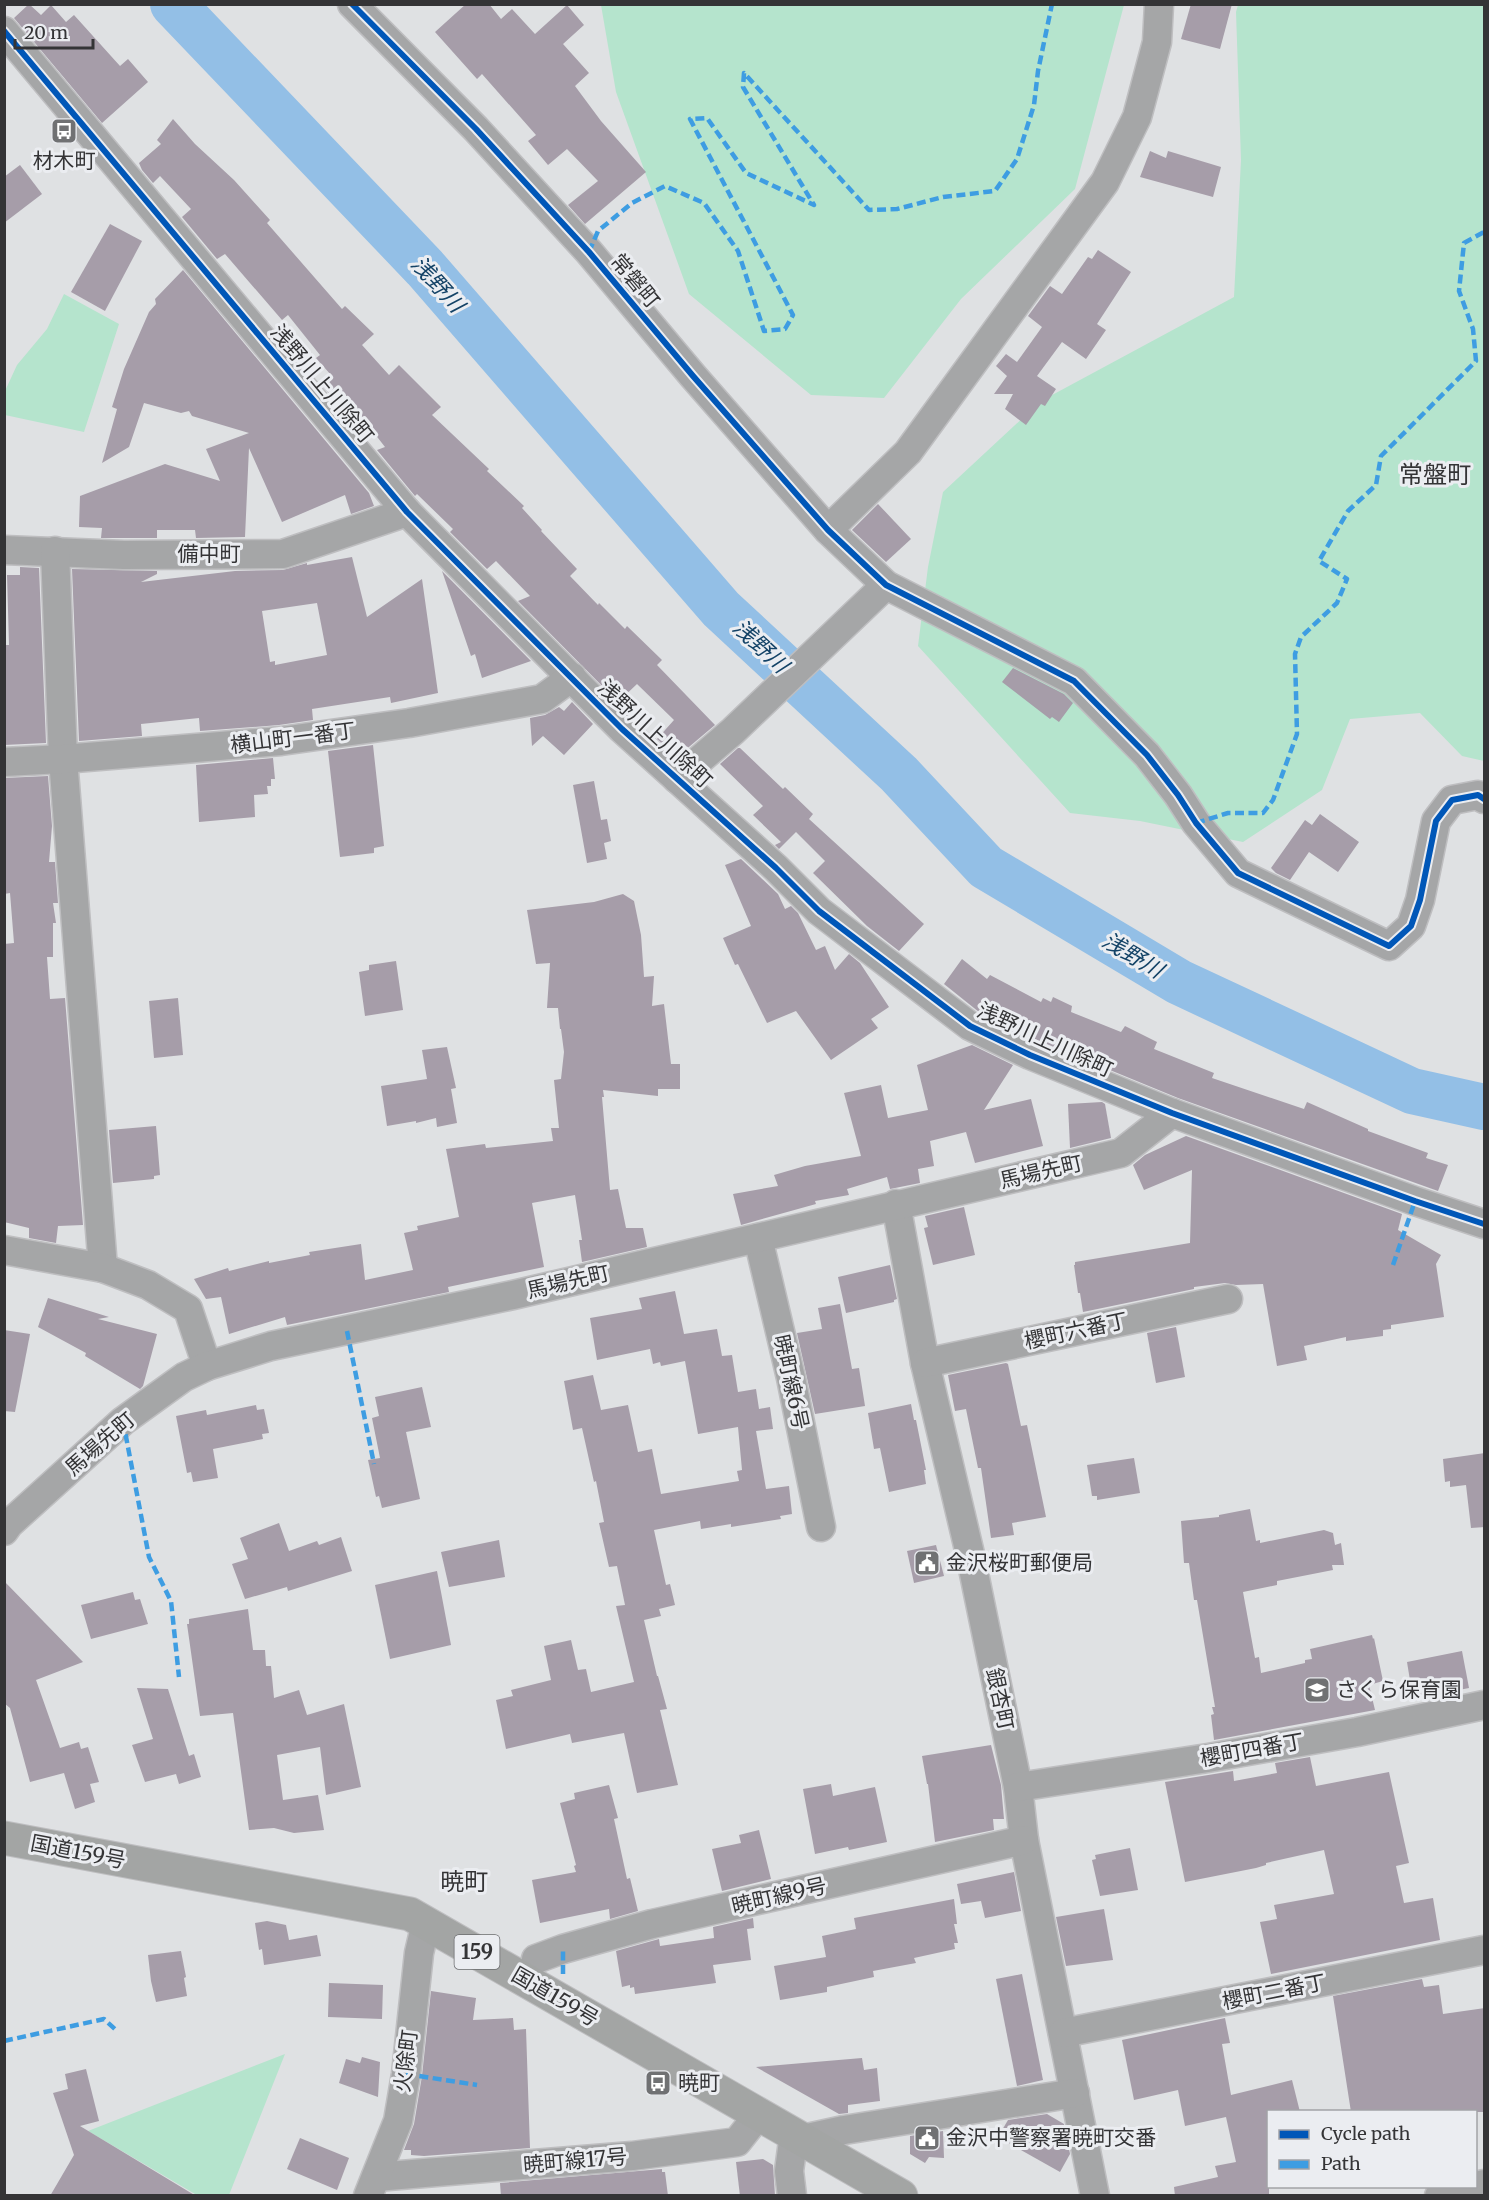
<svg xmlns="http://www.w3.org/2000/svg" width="1489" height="2200" viewBox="0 0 1489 2200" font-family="Merriweather,'Noto Sans JP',serif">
	<rect width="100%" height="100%" fill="#dfe1e3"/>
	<g fill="#b5e4cd">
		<polygon points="601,5 1124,5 1075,189 961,299 884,398 811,395 689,294 616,92"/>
		<polygon points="1238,5 1484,5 1484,761 1462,756 1420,713 1350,719 1322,790 1243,842 1140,821 1070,813 918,646 928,567 943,492 1041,401 1234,297 1241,160 1236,12"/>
		<polygon points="64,294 119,324 84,432 5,415 5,391 17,365 47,329"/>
		<polygon points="285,2054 229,2195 195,2195 195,2194 88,2131"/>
	</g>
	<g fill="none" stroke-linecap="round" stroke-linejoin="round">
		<polyline stroke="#93bfe6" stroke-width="46" points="173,4 425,268 721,609 899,774 986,867 1179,982 1412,1091 1484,1107"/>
	</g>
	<g fill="#a69da9" fill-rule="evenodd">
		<polygon points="29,4 41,15 51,5 66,22 74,15 120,66 128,59 148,82 102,123 14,18"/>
		<polygon points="466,4 489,4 501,19 512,9 535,34 567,5 584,25 563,44 589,73 575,86 601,121 646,172 585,224 568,205 598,181 567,149 548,165 528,141 536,135 482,74 477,79 435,32"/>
		<polygon points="1191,4 1232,4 1220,49 1181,39"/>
		<polygon points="173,119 195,144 234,180 270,220 267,223 342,309 345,306 374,334 362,345 389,375 399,365 441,407 432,415 489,469 487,471 524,506 522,508 542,530 541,531 577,569 570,576 598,605 599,603 625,629 627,626 662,660 657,665 715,725 677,757 657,739 674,720 637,684 618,702 518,601 530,596 496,561 487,569 450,532 453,529 417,494 415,496 377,450 385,447 350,402 342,409 321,384 331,375 316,358 320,355 288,315 282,320 225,254 217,259 182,217 191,209 160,176 153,183 142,170 139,163 161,144 157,140"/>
		<polygon points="1150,151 1166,158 1168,151 1221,167 1213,197 1140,177"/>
		<polygon points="20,165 42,194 4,223 4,177"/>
		<polygon points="110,224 142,241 105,311 71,292"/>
		<polygon points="1098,250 1131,272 1097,324 1106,330 1086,359 1062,342 1037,376 1056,389 1045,406 1041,404 1026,425 1005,409 1013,394 994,394 1007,376 996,366 1006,354 1017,362 1042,327 1028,316 1050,286 1062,294 1088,257 1092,259"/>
		<polygon points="183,270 369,493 374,506 351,514 345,495 282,522 249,448 245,537 196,538 195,530 157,530 157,538 101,538 102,528 79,527 80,496 165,464 220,481 206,449 249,433 192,416 189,411 181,413 144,403 129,447 102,463 117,409 112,407 124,369 149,312 156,304 155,299"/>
		<polygon points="878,504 911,539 886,562 852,530"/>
		<path d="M352,557l15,60 55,-38 16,114 -47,10 -1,-6 -78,12 1,11 -34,5 -79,6 -1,-13 -58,6 1,12 -63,5 -7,-172 85,2v3l-16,8 94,-11 48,-1 24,-7v2zM317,603l10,52 -52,10v-4l-5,1 -8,-51z"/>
		<polygon points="20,567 39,568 46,743 4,745 4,645 9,645 7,575 20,575"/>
		<polygon points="442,571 531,661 482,678 475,654 471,656"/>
		<polygon points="1013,668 1064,694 1073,703 1059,722 1052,717 1050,719 1002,682"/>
		<polygon points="572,702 593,724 564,755 543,736 532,746 530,718 545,715 559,707 564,711"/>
		<polygon points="373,745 384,846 374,848 374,853 340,857 328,751"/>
		<polygon points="738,748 740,748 783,789 785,787 813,814 809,819 924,924 899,951 867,926 813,873 825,861 796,832 779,849 775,845 781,842 753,815 763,806 720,764"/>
		<polygon points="273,758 275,779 271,779 271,786 267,786 268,794 254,795 255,817 199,822 196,765"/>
		<polygon points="48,776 52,826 49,862 55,862 58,903 53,903 56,923 53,923 53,957 47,957 50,999 65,998 83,1225 58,1226 56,1243 29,1238 29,1228 4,1222 4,944 14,943 10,893 4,894 4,778"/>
		<polygon points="594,781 601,820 607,819 611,841 604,843 607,859 587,863 573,785"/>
		<polygon points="1320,814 1359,842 1338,872 1309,852 1290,880 1276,873 1271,868 1305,820 1312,825"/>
		<polygon points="741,859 778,894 785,909 791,906 798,913 816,950 825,946 835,970 849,954 860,963 889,1007 871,1019 878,1028 831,1060 796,1011 767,1023 738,964 735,965 723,938 751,926 725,865"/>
		<polygon points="623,894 634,901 641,935 644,977 654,976 652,1006 664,1004 671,1064 680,1064 680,1089 658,1089 658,1096 603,1090 604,1097 602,1097 610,1190 618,1189 626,1228 643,1228 647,1247 582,1262 579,1240 582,1240 575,1195 532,1203 544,1267 448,1287 449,1292 287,1325 285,1317 229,1334 221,1297 206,1299 194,1279 228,1268 229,1271 269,1261 269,1263 310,1255 309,1252 361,1244 365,1280 413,1270 404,1233 418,1230 417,1226 459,1217 446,1149 485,1144 486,1148 553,1141 551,1128 559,1128 554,1080 561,1079 564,1052 561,1029 560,1029 558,1008 547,1008 550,963 536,964 527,910 594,902"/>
		<polygon points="962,959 987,979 990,975 1041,1002 1043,998 1051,1002 1053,997 1072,1006 1071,1012 1121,1032 1125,1026 1157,1042 1154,1049 1214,1073 1212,1078 1304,1109 1307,1102 1368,1129 1368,1131 1428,1153 1426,1158 1448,1165 1438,1191 1178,1098 1037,1040 979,1012 944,984"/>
		<polygon points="396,961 403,1010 365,1016 359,972 369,970 369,965"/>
		<polygon points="178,998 183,1055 154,1058 149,1001"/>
		<polygon points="972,1045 1013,1065 984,1110 1031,1099 1043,1146 975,1163 966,1132 930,1141 934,1166 918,1169 920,1183 890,1189 887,1177 847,1189 849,1195 815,1201 816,1204 741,1225 733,1194 778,1186 774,1175 805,1166 861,1156 844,1093 881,1085 888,1118 928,1110 917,1065"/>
		<polygon points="447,1047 456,1088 451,1089 457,1123 437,1127 436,1118 416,1123 416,1121 387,1126 381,1086 427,1079 422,1050"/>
		<polygon points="1102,1102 1105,1104 1111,1138 1070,1148 1068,1104"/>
		<polygon points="156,1126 160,1175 154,1176 154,1179 113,1183 109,1130"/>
		<polygon points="1186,1136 1402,1214 1398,1230 1441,1255 1436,1264 1444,1317 1391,1325 1391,1329 1383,1330 1383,1336 1346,1341 1346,1337 1304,1346 1307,1360 1277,1366 1263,1284 1236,1285 1225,1283 1194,1287 1194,1289 1083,1312 1080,1293 1078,1293 1074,1265 1075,1265 1075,1262 1190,1243 1192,1170 1144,1190 1133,1165 1145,1155"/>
		<polygon points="964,1207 975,1255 933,1265 924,1228 928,1227 925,1216"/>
		<polygon points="890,1265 897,1299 894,1300 894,1302 846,1313 838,1277"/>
		<polygon points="675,1291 684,1334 717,1329 722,1356 732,1355 738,1392 756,1389 759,1409 770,1407 773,1429 756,1431 766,1489 789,1486 792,1514 780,1516 781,1519 731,1527 731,1524 701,1529 700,1521 654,1530 666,1585 670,1584 675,1605 659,1609 661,1616 644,1620 657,1676 658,1676 667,1709 660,1710 678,1785 637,1793 624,1733 572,1743 570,1734 506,1749 496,1700 513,1696 511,1690 551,1680 544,1646 571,1640 578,1670 586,1669 591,1692 634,1682 616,1606 625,1605 617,1566 609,1567 599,1523 604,1522 596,1481 594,1482 582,1428 573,1430 564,1381 593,1375 601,1410 628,1405 638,1452 652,1449 661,1494 739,1481 737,1471 742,1470 738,1427 698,1434 685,1361 661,1366 660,1362 653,1364 650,1349 597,1360 590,1318 642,1309 639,1298"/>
		<polygon points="48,1298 109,1317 98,1319 157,1334 143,1386 140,1389 85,1356 86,1353 38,1327"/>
		<polygon points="840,1304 852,1369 859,1368 865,1406 815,1414 797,1333 822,1329 818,1308"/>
		<polygon points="1176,1327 1185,1377 1156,1383 1147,1333"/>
		<polygon points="4,1330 30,1334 15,1412 4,1411"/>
		<polygon points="1006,1363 1008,1364 1021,1426 1027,1425 1046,1517 1012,1523 1014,1535 991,1538 981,1468 978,1468 966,1409 955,1411 948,1375"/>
		<polygon points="422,1387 431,1427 406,1432 420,1499 382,1508 379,1496 376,1497 368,1460 380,1458 372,1418 379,1416 375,1397"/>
		<polygon points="911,1404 914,1420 916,1420 926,1470 924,1470 926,1484 889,1492 880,1448 874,1449 868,1413"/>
		<polygon points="256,1405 257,1410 264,1409 269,1433 262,1434 263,1439 213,1449 218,1478 193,1482 191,1472 187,1473 176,1416 206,1410 207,1415"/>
		<polygon points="1485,1453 1485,1527 1471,1528 1466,1485 1450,1487 1450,1481 1445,1482 1443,1459"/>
		<polygon points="1134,1458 1140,1493 1097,1500 1097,1496 1092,1496 1087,1465"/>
		<polygon points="1250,1509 1256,1541 1260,1540 1260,1543 1324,1530 1333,1533 1335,1545 1341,1543 1344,1565 1332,1565 1333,1570 1277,1581 1277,1585 1243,1592 1255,1658 1259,1657 1261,1673 1305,1663 1305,1660 1312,1659 1310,1649 1372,1635 1373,1639 1374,1638 1383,1681 1369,1685 1375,1710 1214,1740 1211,1715 1214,1714 1212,1707 1215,1707 1197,1600 1194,1600 1189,1563 1184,1563 1181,1521 1219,1517 1219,1515"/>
		<polygon points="279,1523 289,1551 317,1541 319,1545 341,1537 352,1571 288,1591 287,1587 245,1599 232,1564 248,1559 240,1538"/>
		<polygon points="499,1540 505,1577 449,1587 441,1552"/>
		<polygon points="936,1545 944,1576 914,1583 907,1551"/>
		<polygon points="437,1571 451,1645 390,1659 375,1585"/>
		<polygon points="4,1581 83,1662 36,1680 60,1748 79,1742 81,1749 88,1747 99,1782 90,1784 95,1802 75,1809 64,1773 30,1782 10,1708 4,1703"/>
		<polygon points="133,1592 135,1600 140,1599 148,1624 91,1639 81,1605"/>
		<polygon points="248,1609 253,1650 265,1650 266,1666 271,1666 274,1698 299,1690 307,1715 344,1704 361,1787 326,1795 320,1747 277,1755 283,1800 318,1795 324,1830 294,1833 274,1828 249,1830 233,1713 200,1716 187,1624 189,1624 189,1619"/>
		<polygon points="1462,1651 1469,1688 1413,1699 1407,1662"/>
		<polygon points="137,1688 168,1689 189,1756 194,1754 201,1777 179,1784 176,1774 145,1782 132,1745 153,1739"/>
		<polygon points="991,1745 1001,1785 1004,1819 993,1819 994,1830 935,1842 928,1784 927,1784 922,1756"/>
		<polygon points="1310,1757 1316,1786 1389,1772 1409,1863 1396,1866 1404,1903 1433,1898 1440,1940 1271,1974 1260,1922 1277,1919 1274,1905 1334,1894 1324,1850 1266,1863 1266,1865 1256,1868 1185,1882 1165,1782 1233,1771 1234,1781 1277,1773 1275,1763"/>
		<polygon points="831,1784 833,1796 875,1787 887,1842 849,1850 848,1847 815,1854 803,1789"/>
		<polygon points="609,1785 618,1818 614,1819 627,1879 630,1878 638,1911 610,1919 609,1909 540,1923 532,1880 576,1872 574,1866 576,1865 560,1803 575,1799 574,1793"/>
		<polygon points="759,1830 771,1879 722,1891 712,1849 741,1843 739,1835"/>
		<polygon points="1130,1848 1138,1890 1100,1896 1092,1860 1096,1859 1095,1855"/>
		<polygon points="1014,1872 1021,1911 985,1918 981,1901 961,1904 957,1884"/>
		<polygon points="954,1899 957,1924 954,1924 958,1943 954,1943 955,1949 914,1958 916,1963 873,1971 874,1977 827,1987 827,1992 780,2000 774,1966 826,1957 822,1936 856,1929 854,1918"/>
		<polygon points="1104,1909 1113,1960 1066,1966 1056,1917"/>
		<polygon points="753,1918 754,1928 747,1929 751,1960 713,1965 716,1983 635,1994 634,1987 630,1988 630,1985 622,1987 616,1951 659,1939 660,1946 714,1938 713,1927"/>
		<polygon points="267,1921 286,1925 289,1940 317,1935 321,1956 264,1965 262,1949 259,1950 255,1923"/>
		<polygon points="181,1951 186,1977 184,1978 187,1996 156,2002 151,1981 148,1955"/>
		<polygon points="1022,1974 1043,2080 1017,2086 996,1979"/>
		<polygon points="1422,1979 1424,1987 1439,1985 1443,2014 1485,2008 1485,2112 1351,2112 1333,1996"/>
		<polygon points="329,1983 383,1985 382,2019 328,2017"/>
		<polygon points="431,1991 476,1998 473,2020 513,2018 514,2030 526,2029 530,2148 424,2156 411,2155 411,2150 404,2150 414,2124 422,2076"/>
		<polygon points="1225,2018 1230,2043 1222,2044 1231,2095 1292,2080 1300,2112 1269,2112 1269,2196 1175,2196 1174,2187 1218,2177 1215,2166 1236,2162 1226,2117 1185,2126 1178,2090 1134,2100 1122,2040"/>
		<polygon points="362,2057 380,2062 378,2097 339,2083 346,2059 360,2063"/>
		<polygon points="862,2058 864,2070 877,2068 880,2101 848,2105 848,2113 839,2114 756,2067"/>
		<polygon points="86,2069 99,2121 80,2126 196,2196 50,2196 74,2155 53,2093 68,2089 65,2074"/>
		<polygon points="1047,2114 1064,2124 1070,2154 1060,2172 998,2137 1008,2120"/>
		<polygon points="943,2131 944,2158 929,2157 925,2163 910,2154 910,2136"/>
		<polygon points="300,2138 349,2158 337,2190 287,2169"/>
		<polygon points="763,2159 773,2165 775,2196 740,2196 736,2162"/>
		<polygon points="662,2169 662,2172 665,2172 668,2196 501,2196 500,2183"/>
	</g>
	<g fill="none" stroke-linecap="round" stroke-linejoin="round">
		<g stroke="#bebec0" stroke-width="31">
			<g id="minor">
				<polyline points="352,4 476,129 589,252 693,376 828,530 886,585 1074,681 1147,755 1178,795 1196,823 1238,873 1389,946 1411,926 1420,900 1436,821 1452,800 1478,795 1484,799"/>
				<polyline points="4,31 407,512 622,729 776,868 819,911 970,1026 1030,1055 1172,1113 1415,1201 1484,1224"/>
				<polyline points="828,530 908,452 1105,182 1137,117 1157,42 1159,4"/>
				<polyline points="4,550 124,555 283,554 407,512"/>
				<polyline points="55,551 63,759 103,1268"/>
				<polyline points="4,762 63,759 281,741 409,723 542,699 572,677"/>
				<polyline points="677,779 733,731 886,585"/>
				<polyline points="896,1204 925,1363 970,1554 1018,1787 1024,1840 1095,2196"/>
				<polyline points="758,1238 791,1378 821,1527"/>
				<polyline points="4,1250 103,1268 148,1285 188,1309 207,1366"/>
				<polyline points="925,1363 1228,1299"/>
				<polyline points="4,1531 9,1524 123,1421 184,1377 207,1366 271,1346 513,1295 1121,1153 1172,1113"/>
				<polyline points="1018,1787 1208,1758 1357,1732 1484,1705"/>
				<polyline points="536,1959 563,1949 652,1924 1024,1840"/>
				<polyline points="1063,2033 1484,1950"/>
				<polyline points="803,2139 844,2130 1075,2093"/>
				<polyline points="376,2177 632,2156 737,2142 759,2114"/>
				<polyline points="368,2196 398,2121 406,2074 419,1953 426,1923"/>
				<polyline points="792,2196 789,2171 794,2134"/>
				<polyline points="1439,2196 1484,2184"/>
			</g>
		</g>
		<g stroke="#bebec0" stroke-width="35">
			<polyline id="highway" points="4,1838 410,1914 901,2196"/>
		</g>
		<use href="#minor" stroke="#a5a6a7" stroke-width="28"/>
		<use href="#highway" stroke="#a3a5a4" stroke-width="33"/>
		<g stroke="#3e9de2" stroke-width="4.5" stroke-dasharray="9 4.5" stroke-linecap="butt">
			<polyline points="589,252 598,231 632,203 665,186 704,203 738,251 764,331 785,329 793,315 690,119 707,118 746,173 814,205 743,87 744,73 869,210 897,209 943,197 995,191 1017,159 1034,105 1038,71 1052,4"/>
			<polyline points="1196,823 1228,813 1263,813 1273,800 1297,734 1295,654 1301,637 1337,603 1347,579 1319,561 1348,511 1376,485 1381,456 1476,361 1473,329 1459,291 1464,243 1484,232"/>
			<polyline points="1393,1265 1415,1201"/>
			<polyline points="347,1331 374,1464"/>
			<polyline points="123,1421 149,1557 171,1601 179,1677"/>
			<polyline points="563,1974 563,1949"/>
			<polyline points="4,2041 104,2019 117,2031"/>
			<polyline points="406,2074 477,2085"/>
		</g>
		<g stroke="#ebedf1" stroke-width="10">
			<g id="cycleway">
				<polyline points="352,4 476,129 589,252 693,376 828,530 886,585 1074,681 1147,755 1178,795 1196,823 1238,873 1389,946 1411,926 1420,900 1436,821 1452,800 1478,795 1484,799"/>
				<polyline points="4,31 407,512 622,729 776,868 819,911 970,1026 1030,1055 1172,1113 1415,1201 1484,1224"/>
			</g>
		</g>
		<use href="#cycleway" stroke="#0057b8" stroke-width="6"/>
	</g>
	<defs>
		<g id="bus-square" transform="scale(1.35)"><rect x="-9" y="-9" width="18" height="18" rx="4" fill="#707173" stroke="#ebedf1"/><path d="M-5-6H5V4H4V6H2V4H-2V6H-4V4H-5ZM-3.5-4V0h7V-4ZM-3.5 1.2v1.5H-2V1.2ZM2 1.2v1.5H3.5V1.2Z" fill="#fff"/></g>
		<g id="civic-square" transform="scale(1.35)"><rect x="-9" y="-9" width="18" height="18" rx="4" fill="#707173" stroke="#ebedf1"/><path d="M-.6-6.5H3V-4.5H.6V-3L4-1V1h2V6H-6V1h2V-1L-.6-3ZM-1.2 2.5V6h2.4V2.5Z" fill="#fff"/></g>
		<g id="school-square" transform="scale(1.35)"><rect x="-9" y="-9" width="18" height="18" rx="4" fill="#707173" stroke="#ebedf1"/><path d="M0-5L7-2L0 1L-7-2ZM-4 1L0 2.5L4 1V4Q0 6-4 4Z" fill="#fff"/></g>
	</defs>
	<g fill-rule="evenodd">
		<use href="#bus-square" x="64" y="131"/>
		<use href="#civic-square" x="927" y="1563"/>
		<use href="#school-square" x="1317" y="1690"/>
		<use href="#bus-square" x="658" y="2083"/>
		<use href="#civic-square" x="927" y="2138"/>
	</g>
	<g text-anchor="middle" stroke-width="6" stroke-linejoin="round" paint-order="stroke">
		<rect fill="#ebedf1" stroke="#6b6c6e" stroke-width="1.5" x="454.5" y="1935" width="45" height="34" rx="4.5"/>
		<g font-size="20" font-weight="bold" fill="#343436">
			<text x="477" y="1959">159</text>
		</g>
		<g font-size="21" fill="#343436" stroke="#ebedf1" text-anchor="start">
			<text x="64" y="168" text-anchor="middle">材木町</text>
			<text x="946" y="1570">金沢桜町郵便局</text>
			<text x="1336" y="1697">さくら保育園</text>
			<text x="678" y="2090">暁町</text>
			<text x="946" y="2145">金沢中警察署暁町交番</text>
		</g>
		<g font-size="21" fill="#343436" stroke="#ebedf1">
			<text transform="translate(635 281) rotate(50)" y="7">常磐町</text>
			<text transform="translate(322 384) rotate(50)" y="7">浅野川上川除町</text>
			<text x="209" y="561">備中町</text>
			<text transform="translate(655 734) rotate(43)" y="7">浅野川上川除町</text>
			<text transform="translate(293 738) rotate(-7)" y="7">横山町一番丁</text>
			<text transform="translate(1045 1040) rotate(25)" y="7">浅野川上川除町</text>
			<text transform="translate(1041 1172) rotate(-13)" y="7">馬場先町</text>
			<text transform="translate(568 1282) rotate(-13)" y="7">馬場先町</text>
			<text transform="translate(1076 1331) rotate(-12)" y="7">櫻町六番丁</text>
			<text transform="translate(791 1382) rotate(78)" y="7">暁町線6号</text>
			<text transform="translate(100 1444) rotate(-41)" y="7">馬場先町</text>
			<text transform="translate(1000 1699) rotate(78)" y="7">銀杏町</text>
			<text transform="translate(1252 1750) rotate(-10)" y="7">櫻町四番丁</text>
			<text transform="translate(78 1852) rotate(11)" y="7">国道159号</text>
			<text transform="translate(779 1896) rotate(-13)" y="7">暁町線9号</text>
			<text transform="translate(1274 1992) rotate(-11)" y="7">櫻町二番丁</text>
			<text transform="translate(555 1997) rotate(30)" y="7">国道159号</text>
			<text transform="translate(406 2061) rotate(-83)" y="7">火除町</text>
			<text transform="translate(575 2161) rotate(-5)" y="7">暁町線17号</text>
		</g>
		<g font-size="22" font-style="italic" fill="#144367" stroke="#ebedf1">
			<text transform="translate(438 284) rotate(48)" y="8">浅野川</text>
			<text transform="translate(761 646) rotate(43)" y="8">浅野川</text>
			<text transform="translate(1133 955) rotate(31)" y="8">浅野川</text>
		</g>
		<g font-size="24" fill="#343436" stroke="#ebedf1">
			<text x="1435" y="483">常盤町</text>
			<text x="464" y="1890">暁町</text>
		</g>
	</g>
	<rect width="1489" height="2200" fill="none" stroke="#343436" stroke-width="12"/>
	<rect x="1267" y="2110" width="210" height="78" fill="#ebedf1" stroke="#a2a3a6" stroke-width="1.5"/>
	<rect x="1279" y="2130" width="30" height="9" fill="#0057b8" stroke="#a2a3a6" stroke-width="1.5"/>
	<text x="1321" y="2140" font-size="18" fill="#343436">Cycle path</text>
	<rect x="1279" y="2160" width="30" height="9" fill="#3e9de2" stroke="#a2a3a6" stroke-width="1.5"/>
	<text x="1321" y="2170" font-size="18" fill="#343436">Path</text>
	<path d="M15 39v9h78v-9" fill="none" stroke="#343436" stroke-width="3"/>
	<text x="24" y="39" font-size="18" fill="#343436" stroke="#ebedf1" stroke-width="4.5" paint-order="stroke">20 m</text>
</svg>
